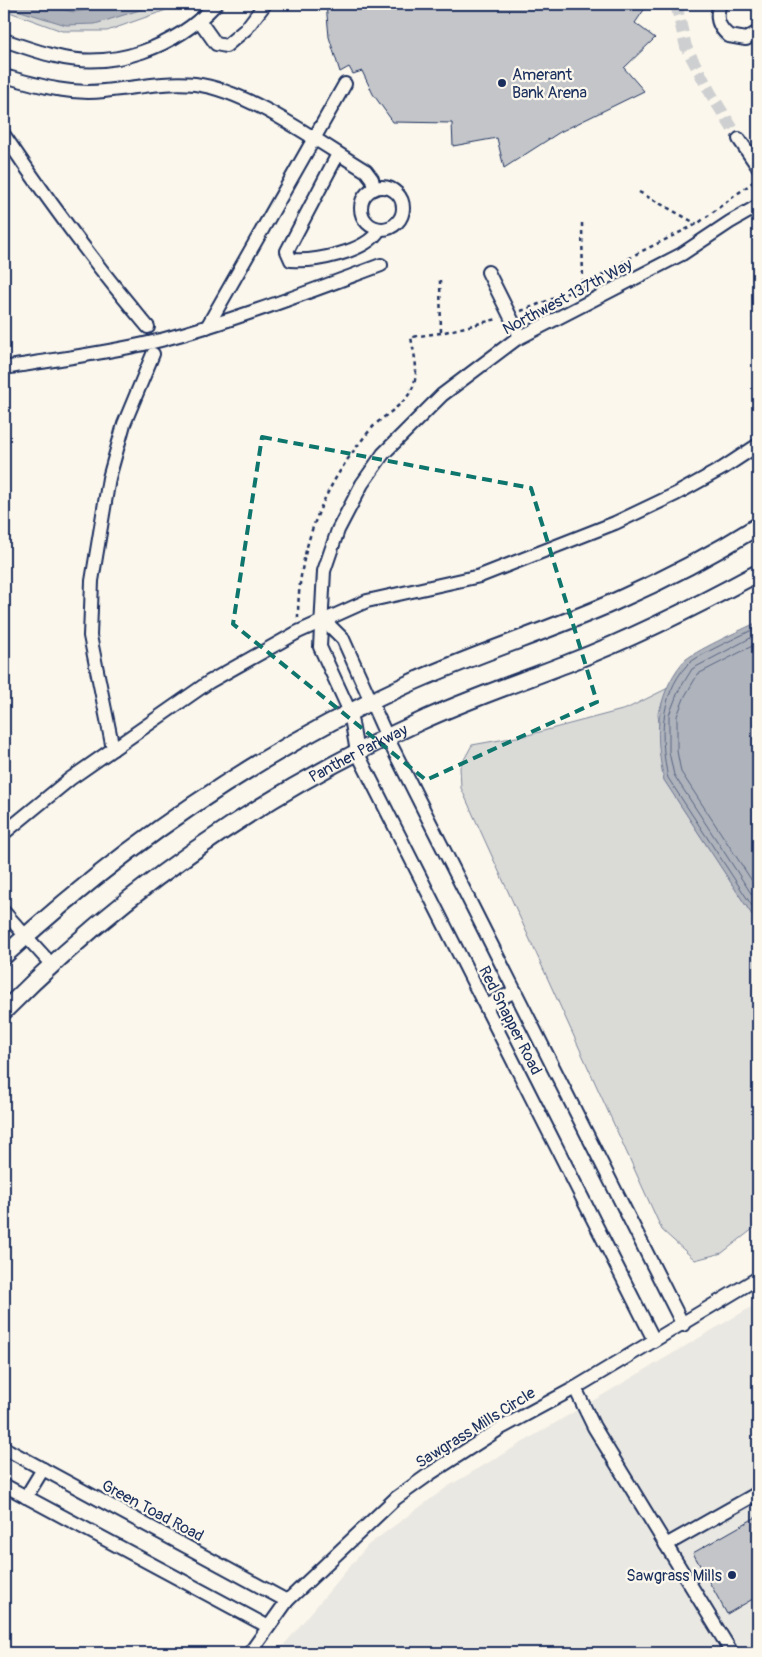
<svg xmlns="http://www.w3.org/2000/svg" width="762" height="1657" viewBox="0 0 762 1657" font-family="Pangolin,sans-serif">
	<rect width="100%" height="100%" fill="#fbf7ec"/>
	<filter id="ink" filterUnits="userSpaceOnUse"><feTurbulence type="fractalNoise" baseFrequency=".02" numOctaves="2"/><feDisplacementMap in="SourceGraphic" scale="10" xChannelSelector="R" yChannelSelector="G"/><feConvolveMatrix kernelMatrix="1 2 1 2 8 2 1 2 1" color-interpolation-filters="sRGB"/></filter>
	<g filter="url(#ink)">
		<polygon fill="#eae8e2" points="758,1303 758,1653 277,1653 368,1545 447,1487"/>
		<g fill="#dadad7" stroke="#7a849a">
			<polygon points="4,4 183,4 107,31 62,31 4,10"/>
			<polygon points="668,688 658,713 664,780 758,924 758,1225 722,1253 695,1260 662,1230 461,788 460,767 472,745 528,735 626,709"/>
		</g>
		<g fill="#afb3bb" stroke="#747e96">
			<polygon points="4,4 39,4 74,12 124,4 159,4 95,24 66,25 4,6"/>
			<path d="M758,622v302l-94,-144c-9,-42 -10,-83 19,-118 9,-10 60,-33 75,-40z"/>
		</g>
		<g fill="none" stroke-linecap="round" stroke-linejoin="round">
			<g stroke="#566483" stroke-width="1">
				<path d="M758,627c-15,8 -61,28 -71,38 -28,31 -27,75 -19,113l90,137"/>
				<polyline points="758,634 692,669 678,692 669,715 669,752 674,775 758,904"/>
				<polyline points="758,643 698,674 685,696 677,716 677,751 681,772 758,890"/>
			</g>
		</g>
		<g fill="#c3c5c9" stroke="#1b2f5e">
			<polygon points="326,4 648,4 635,23 655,38 624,68 644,91 560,132 504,168 497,138 453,146 452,123 393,122 373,94 362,71 353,74 349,67 340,72 329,37"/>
			<polygon points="758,1516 758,1596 727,1614 693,1553"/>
		</g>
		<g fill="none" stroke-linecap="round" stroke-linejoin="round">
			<polyline stroke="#cecfd0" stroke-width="12" stroke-dasharray="12 6" stroke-linecap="butt" points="676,4 686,47 711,94 739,139"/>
			<g stroke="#1b2f5e" stroke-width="16">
				<g id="minor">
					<path d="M720,4c-5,13 -2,23 9,32l17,3 12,-7"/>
					<polyline points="199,20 216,44 226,46 246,29 265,4"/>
					<path d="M4,40c17,6 34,12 51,16 58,15 121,-9 161,-52"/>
					<path d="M4,76c33,9 65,19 100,15 31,-3 60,-10 91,-7 55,7 123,58 171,87l6,8 2,10"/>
					<path d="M4,135c45,67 92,131 144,192"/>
					<polyline points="739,139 758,167"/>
					<path d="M338,154l-51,97 4,9c24,2 75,-8 88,-30"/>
					<circle cx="382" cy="208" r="21"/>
					<polyline points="488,272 520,336"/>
					<polyline points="207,327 345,84"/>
					<path d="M4,368c52,-9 106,-15 157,-28 75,-20 147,-48 220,-75"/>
					<polyline points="323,619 343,639 387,737 683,1325"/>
					<polyline points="113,749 90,636 92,581 109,478 124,424 153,354"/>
					<polyline points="4,833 70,779 209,682 298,632 367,601 480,576 615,523 676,494 723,468 758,445"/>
					<polyline points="4,912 52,965"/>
					<polyline points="486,1006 515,991"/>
					<polyline points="654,1340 357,752 350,712 320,647 324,571 338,530 362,484 383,454 442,395 515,340 682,254 730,222 758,206"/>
					<polyline points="575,1388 594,1427 732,1653"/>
					<polyline points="4,1448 287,1601"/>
					<polyline points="4,1485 267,1626"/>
					<polyline points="26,1497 43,1469"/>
					<polyline points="666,1545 758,1493"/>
					<polyline points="250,1653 287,1601 396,1498 431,1473 501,1428 575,1388 758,1278"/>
				</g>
			</g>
			<g stroke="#1b2f5e" stroke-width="20">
				<g id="major">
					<path d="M4,956c120,-111 253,-203 402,-271 68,-31 140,-53 208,-83 50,-22 98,-47 144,-76"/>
					<path id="s1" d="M4,1011c120,-121 260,-218 415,-289 49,-23 101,-40 152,-60 65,-25 126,-56 187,-89"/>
				</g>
			</g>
			<g stroke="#1b2f5e" stroke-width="2.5" stroke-dasharray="4 4" stroke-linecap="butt">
				<polyline points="639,192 697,224"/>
				<polyline points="582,223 583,287"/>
				<polyline points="440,280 441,333"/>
				<polyline points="521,311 583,287 638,253 697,224 757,179"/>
				<path d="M298,618c0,-73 26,-134 73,-189 12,-14 33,-23 41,-40 8,-18 2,-33 -1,-52l30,-4 56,-14"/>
			</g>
			<use href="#minor" stroke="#fbf7ec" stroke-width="12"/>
			<use href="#major" stroke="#fbf7ec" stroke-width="16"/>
		</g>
	</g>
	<path fill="none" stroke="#0f766e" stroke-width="4" stroke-dasharray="10 6" stroke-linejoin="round" d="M262,437l269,51 66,214 -171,78 -193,-156z"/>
	<g fill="#1b2f5e" stroke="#fbf7ec" stroke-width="2">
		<circle cx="502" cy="83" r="5"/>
		<circle cx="732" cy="1575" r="5"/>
	</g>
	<g text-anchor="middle" stroke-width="4.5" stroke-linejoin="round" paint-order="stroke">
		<g font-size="16" fill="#1b2f5e" stroke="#fbf7ec" text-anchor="start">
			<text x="512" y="80">Amerant<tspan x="512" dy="18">Bank Arena</tspan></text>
			<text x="722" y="1581" text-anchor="end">Sawgrass Mills</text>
		</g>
		<g font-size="16" fill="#1b2f5e" stroke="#fbf7ec">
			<text transform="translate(567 296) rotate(-28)" y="6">Northwest 137th Way</text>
			<text dy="6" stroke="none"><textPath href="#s1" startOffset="440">Panther Parkway</textPath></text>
			<text transform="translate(511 1020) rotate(63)" y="6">Red Snapper Road</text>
			<text transform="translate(475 1427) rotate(-32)" y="6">Sawgrass Mills Circle</text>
			<text transform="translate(153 1510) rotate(28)" y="6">Green Toad Road</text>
		</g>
	</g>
	<rect width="762" height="1657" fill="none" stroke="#fbf7ec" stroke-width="20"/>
	<rect x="10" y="10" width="742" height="1637" fill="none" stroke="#1b2f5e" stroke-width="2" filter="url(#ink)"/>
</svg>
